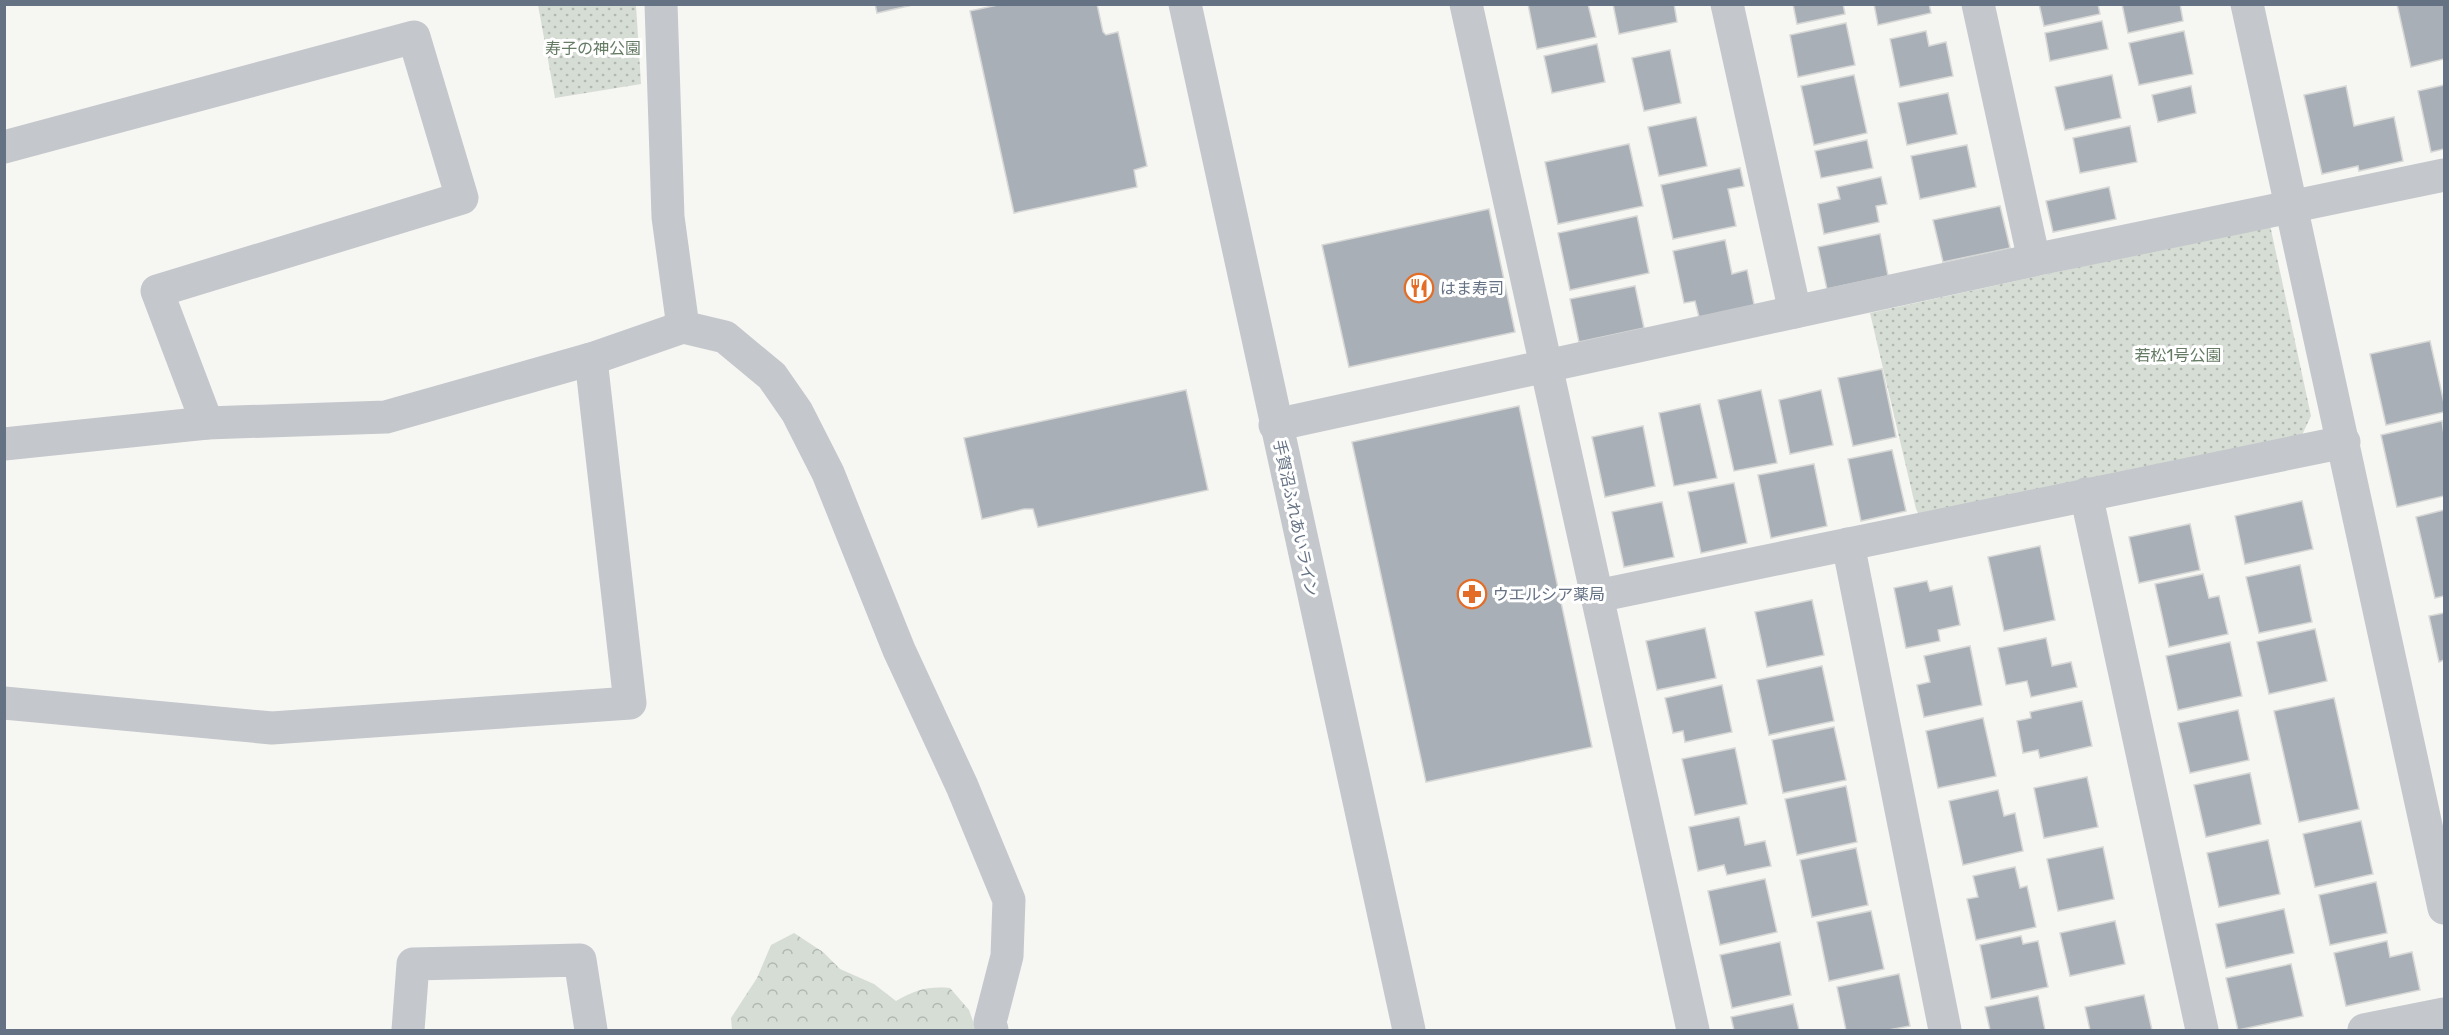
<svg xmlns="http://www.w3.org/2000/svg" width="2449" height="1035" viewBox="0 0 2449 1035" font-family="Rubik,'Noto Sans JP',sans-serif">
	<defs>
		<pattern id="forest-crowns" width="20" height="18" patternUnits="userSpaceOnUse" patternTransform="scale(1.5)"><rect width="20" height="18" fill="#d6ddd4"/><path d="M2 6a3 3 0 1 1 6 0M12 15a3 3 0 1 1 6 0" fill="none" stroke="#b1b8b2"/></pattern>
		<pattern id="park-dots" width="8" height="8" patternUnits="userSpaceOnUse" patternTransform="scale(1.5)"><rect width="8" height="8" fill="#d6ddd4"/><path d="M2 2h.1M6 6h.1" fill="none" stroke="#b1b8b2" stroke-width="1.8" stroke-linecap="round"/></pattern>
	</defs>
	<rect width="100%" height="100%" fill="#f6f6f3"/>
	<path fill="url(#forest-crowns)" d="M794,933l29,19 17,17 34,15 22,17c19,-11 32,-15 54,-13l19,22 7,20h-244l-1,-12 26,-40 14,-33z"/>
	<g fill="url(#park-dots)">
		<polygon points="538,5 636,5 641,84 555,98"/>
		<polygon points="2270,225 2311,416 2300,439 1921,518 1916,509 1870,313"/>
	</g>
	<g fill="#a8afb6" stroke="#d7d8d6" stroke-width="1.5">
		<polygon points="875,4 917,4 877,13"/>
		<polygon points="1002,4 1097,4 1103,32 1106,35 1118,32 1147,166 1134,170 1137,187 1014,213 970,11"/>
		<polygon points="1528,4 1588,4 1596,37 1537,49"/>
		<polygon points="1613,4 1674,4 1677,22 1619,34"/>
		<polygon points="1793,4 1843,4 1845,14 1797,24"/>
		<polygon points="1874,4 1929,4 1931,13 1878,25"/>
		<polygon points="2039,4 2098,4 2100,14 2044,26"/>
		<polygon points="2122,4 2180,4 2183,21 2128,33"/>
		<polygon points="2397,4 2444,4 2444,59 2411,67"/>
		<polygon points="2102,21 2108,49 2050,61 2045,33"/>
		<polygon points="1846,23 1855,65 1798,77 1790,35"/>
		<polygon points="1926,31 1929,46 1946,42 1953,76 1900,87 1890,39"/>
		<polygon points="2184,31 2193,74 2139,85 2129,43"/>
		<polygon points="1597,44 1605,82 1552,93 1544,56"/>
		<polygon points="1670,50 1681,103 1644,111 1632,58"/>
		<polygon points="1854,75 1867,133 1814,145 1801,86"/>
		<polygon points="2112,75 2121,118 2065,130 2055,87"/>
		<polygon points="2444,85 2444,149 2431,152 2418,91"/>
		<polygon points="2191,86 2196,113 2158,122 2152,95"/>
		<polygon points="2346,86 2354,126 2394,117 2403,161 2359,171 2358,166 2322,174 2304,95"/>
		<polygon points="1948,93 1957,134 1907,145 1898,103"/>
		<polygon points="1696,117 1707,166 1659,176 1648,127"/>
		<polygon points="2130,126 2137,162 2080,173 2073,138"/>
		<polygon points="1867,140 1873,168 1821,178 1815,151"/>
		<polygon points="1629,144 1643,206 1558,224 1545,162"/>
		<polygon points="1967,145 1976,187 1920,199 1911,156"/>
		<polygon points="1740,168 1744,186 1728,189 1736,226 1673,239 1661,185"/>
		<polygon points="1881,177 1887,204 1876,206 1879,222 1824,234 1818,204 1840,199 1837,187"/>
		<polygon points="2109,187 2116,219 2053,232 2046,201"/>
		<polygon points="2000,206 2010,248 1943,262 1933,220"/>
		<polygon points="1489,209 1515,332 1349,367 1322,245"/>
		<polygon points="1637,216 1649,273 1570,290 1558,233"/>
		<polygon points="1880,234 1888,276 1827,289 1818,247"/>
		<polygon points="1725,240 1732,274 1747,270 1755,309 1700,321 1695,301 1684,303 1673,251"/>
		<polygon points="1635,286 1644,328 1579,342 1570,299"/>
		<polygon points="2430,341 2444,403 2444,412 2386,425 2370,354"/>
		<polygon points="1882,369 1896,437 1853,446 1838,378"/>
		<polygon points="1186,390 1208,490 1038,527 1033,509 1024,509 982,519 964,438"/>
		<polygon points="1761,390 1777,463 1734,471 1718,400"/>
		<polygon points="1821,390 1833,445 1790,454 1779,400"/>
		<polygon points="1700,404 1717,478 1674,486 1659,413"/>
		<polygon points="1519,406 1592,747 1426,782 1352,442"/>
		<polygon points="2442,421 2444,435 2444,496 2397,507 2381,435"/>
		<polygon points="1643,426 1655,486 1605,497 1592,437"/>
		<polygon points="1892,450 1906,511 1861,521 1848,459"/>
		<polygon points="1814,464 1827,526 1771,538 1758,475"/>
		<polygon points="1734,483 1747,543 1701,553 1688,492"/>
		<polygon points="2302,501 2313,549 2245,564 2235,516"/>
		<polygon points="1662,502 1674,557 1624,567 1612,512"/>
		<polygon points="2444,510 2444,596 2435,598 2416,517"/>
		<polygon points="2190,524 2200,570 2139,583 2129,537"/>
		<polygon points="2040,546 2055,620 2004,631 1988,557"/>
		<polygon points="2300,565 2312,622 2259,633 2246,577"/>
		<polygon points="2203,574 2209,598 2219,596 2228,634 2169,647 2155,584"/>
		<polygon points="1927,581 1930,591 1952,586 1960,625 1938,630 1940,641 1906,648 1894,588"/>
		<polygon points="1812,600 1824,655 1767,667 1755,612"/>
		<polygon points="2444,613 2444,660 2439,662 2429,616"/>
		<polygon points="1705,628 1716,678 1657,690 1646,641"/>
		<polygon points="2315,629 2327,681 2269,694 2257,642"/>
		<polygon points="2046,638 2052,666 2071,662 2077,687 2031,697 2027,681 2006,685 1998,648"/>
		<polygon points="2230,642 2242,696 2178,710 2166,656"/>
		<polygon points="1970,646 1982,705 1924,717 1917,685 1930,682 1924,656"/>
		<polygon points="1822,666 1834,721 1769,735 1757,680"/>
		<polygon points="1722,685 1732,732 1685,742 1683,731 1673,733 1665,698"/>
		<polygon points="2334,698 2359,809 2299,822 2274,711"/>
		<polygon points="2082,701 2092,746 2040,758 2038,750 2023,753 2017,721 2031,718 2030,712"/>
		<polygon points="2238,710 2249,760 2190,773 2178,723"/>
		<polygon points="1983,718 1996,776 1938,788 1926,731"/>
		<polygon points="1834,727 1846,780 1783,793 1772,740"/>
		<polygon points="1735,748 1747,804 1695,815 1682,759"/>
		<polygon points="2250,773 2261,824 2206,837 2194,785"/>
		<polygon points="2087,777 2098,827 2044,838 2034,788"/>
		<polygon points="1846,786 1857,842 1797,855 1785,799"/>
		<polygon points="1998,790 2004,816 2015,813 2023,851 1963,865 1949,801"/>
		<polygon points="1739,817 1745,845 1765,841 1771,866 1727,875 1724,865 1698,871 1689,827"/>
		<polygon points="2361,821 2373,874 2315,887 2303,834"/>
		<polygon points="2268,840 2280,894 2219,907 2207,853"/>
		<polygon points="2103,847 2114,899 2058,911 2047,859"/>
		<polygon points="1856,848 1868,905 1812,917 1800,860"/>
		<polygon points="2015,867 2020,888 2027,886 2036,927 1976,940 1967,899 1978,897 1973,876"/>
		<polygon points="1765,879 1777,932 1720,945 1708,891"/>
		<polygon points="2376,882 2387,933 2330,945 2319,895"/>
		<polygon points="2284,909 2294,953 2226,968 2216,924"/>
		<polygon points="1871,911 1884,969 1829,981 1817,922"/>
		<polygon points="2115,921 2125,964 2070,976 2060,933"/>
		<polygon points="2021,936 2023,944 2038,941 2048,987 1991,999 1980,945"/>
		<polygon points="2387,941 2390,957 2412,952 2420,990 2346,1006 2334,953"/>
		<polygon points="1780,942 1791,995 1732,1008 1720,955"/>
		<polygon points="2291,964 2303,1016 2238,1030 2226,978"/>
		<polygon points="1899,974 1910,1026 1888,1030 1846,1030 1837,987"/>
		<polygon points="2144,995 2152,1030 2090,1030 2085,1007"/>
		<polygon points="2038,996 2045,1030 1990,1030 1985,1007"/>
		<polygon points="1793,1004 1799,1030 1734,1030 1731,1017"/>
	</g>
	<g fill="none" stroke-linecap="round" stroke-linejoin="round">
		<g stroke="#c4c7cb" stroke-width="33">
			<polyline points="661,4 668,217 683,327 725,337 772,376 797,412 828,473 899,650 962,786 1009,900 1007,956 990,1022 992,1030"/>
			<polyline points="1185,4 1409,1030"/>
			<polyline points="1466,4 1693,1030"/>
			<polyline points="1727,4 1795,312"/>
			<polyline points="1978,4 2034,260"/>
			<polyline points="2247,4 2444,908"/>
			<polyline points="4,147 414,37 462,198 157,291 207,423"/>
			<polyline points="1275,425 2034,260 2444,175"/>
			<polyline points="4,444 207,423 386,417 591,359 683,327"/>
			<polyline points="2086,494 2202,1030"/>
			<polyline points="1848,544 1945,1030"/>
			<polyline points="1597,596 2344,442"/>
			<polyline points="4,703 272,728 630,703 591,359"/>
			<polyline points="408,1030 413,964 580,960 591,1030"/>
			<polyline points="2364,1030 2444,1014"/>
		</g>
	</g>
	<defs>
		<g id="restaurant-ring" transform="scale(1.5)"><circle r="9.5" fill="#fff" stroke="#e36d26" stroke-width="1.5"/><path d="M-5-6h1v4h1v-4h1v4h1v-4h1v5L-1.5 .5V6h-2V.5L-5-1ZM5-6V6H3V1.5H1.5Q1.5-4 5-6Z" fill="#e36d26"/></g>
		<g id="pharmacy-ring" transform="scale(1.5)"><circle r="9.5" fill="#fff" stroke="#e36d26" stroke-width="1.5"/><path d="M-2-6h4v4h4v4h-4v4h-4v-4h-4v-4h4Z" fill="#e36d26"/></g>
	</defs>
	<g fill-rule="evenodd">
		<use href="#restaurant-ring" x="1419" y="288"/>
		<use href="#pharmacy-ring" x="1472" y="594"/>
	</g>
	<g text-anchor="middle" stroke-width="6" stroke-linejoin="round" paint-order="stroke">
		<g font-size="16" fill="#657b64" stroke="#fff">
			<text x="593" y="54">寿子の神公園</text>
			<text x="2178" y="361">若松1号公園</text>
		</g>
		<g font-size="16" fill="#657284" stroke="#fff" text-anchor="start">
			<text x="1440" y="294">はま寿司</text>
			<text x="1493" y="600">ウエルシア薬局</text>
		</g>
		<g font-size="16" fill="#657284" stroke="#fff">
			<text transform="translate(1296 518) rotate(78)" y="6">手賀沼ふれあいライン</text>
		</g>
	</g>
	<rect width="2449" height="1035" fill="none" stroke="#657284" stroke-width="12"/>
</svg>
